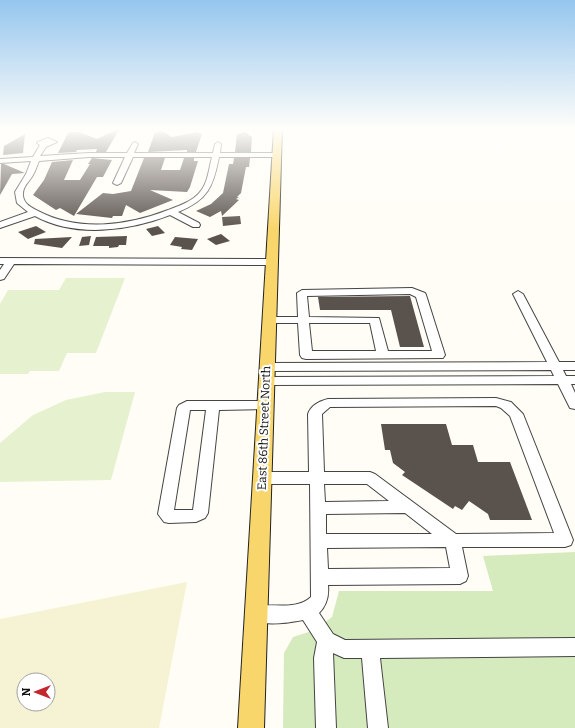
<svg xmlns="http://www.w3.org/2000/svg" width="575" height="728" viewBox="0 0 575 728" font-family="Bitter,serif">
	<rect width="100%" height="100%" fill="#fffdf5"/>
	<path fill="#f6f3d4" fill-rule="evenodd" d="M187,582l-28,146h-159v-109zM24,680h24v24h-24z"/>
	<polygon fill="#d5ebbd" points="575,552 575,728 283,728 284,653 293,637 315,630 332,617 339,591 493,591 483,556"/>
	<g fill="#e6f2cf">
		<polygon points="66,278 125,278 96,353 67,353 59,371 30,371 28,374 0,374 0,304 8,290 59,290"/>
		<polygon points="105,392 135,392 111,480 0,482 0,443 33,415 66,400"/>
	</g>
	<g fill="#5a524d">
		<polygon points="120,128 106,152 96,152 97,149 77,150 76,152 58,153 68,133 72,132 79,132 97,139"/>
		<polygon points="162,131 172,137 197,132 202,134 196,152 187,152 187,150 148,152 155,132"/>
		<polygon points="245,132 252,137 251,152 235,152 237,134"/>
		<polygon points="25,134 23,153 3,155 4,146"/>
		<polygon points="92,158 112,160 103,177 97,177 74,216 60,208 56,210 33,195 44,180 52,162 73,160 64,180 80,180 90,164 88,164"/>
		<polygon points="144,158 165,158 161,170 180,170 184,158 194,158 194,161 198,161 190,187 187,192 150,190 173,200 140,213 126,205 122,216 113,216 112,218 76,214 103,193 113,194 131,191"/>
		<polygon points="234,158 250,158 249,167 246,167 241,193 237,197 239,197 236,199 239,200 222,216 221,211 210,217 196,211 211,204 223,193 229,164 233,164"/>
		<polygon points="1,164 4,164 25,173 12,174 0,195"/>
		<polygon points="240,216 241,224 223,226 222,217"/>
		<polygon points="36,226 46,232 28,239 18,232"/>
		<polygon points="158,226 165,233 152,236 146,229"/>
		<polygon points="221,234 230,241 216,245 207,239"/>
		<polygon points="91,236 89,245 79,246 82,237"/>
		<polygon points="127,236 126,245 119,245 118,247 109,248 109,246 93,246 96,237"/>
		<polygon points="72,237 62,248 34,244 35,239"/>
		<polygon points="175,237 198,239 192,250 181,249 182,247 170,245"/>
		<polygon points="410,296 424,347 400,347 391,310 320,310 318,297"/>
		<polygon points="381,424 446,424 452,445 473,445 478,462 510,462 532,520 490,520 488,514 469,501 462,510 455,506 453,509 402,475 405,472 393,463 390,450 385,450"/>
	</g>
	<g fill="none" stroke-linecap="round" stroke-linejoin="round">
		<g stroke="#444" stroke-width="2">
			<g id="minor">
				<path d="M48,138l9,4 -11,5 -6,9 49,-3h38l6,-10 2,-1 3,2 -4,9h79l2,-9 3,-2 3,2 -1,9h56l4,2 -4,2h-57c-6,30 -11,43 -41,55l21,11 1,2 -1,2h-6l-23,-12c-41,16 -95,23 -135,1l-35,12v-6l28,-10 -11,-9 -2,-11 11,-18 5,-13 -31,2v-4l33,-2 7,-12 -3,-2 1,-1zM89,157h36l-12,26 4,2 4,-2 12,-26h79c-3,11 -4,26 -12,35 -7,9 -21,14 -32,18 -41,16 -90,22 -130,1 -6,-3 -14,-7 -15,-15 -1,-9 6,-14 10,-21 3,-5 4,-10 6,-14z"/>
				<polygon points="0,258 271,259 276,262 271,265 14,264 4,279 0,280 0,270 4,264 0,264"/>
				<path d="M412,288l13,5 1,2 19,60 -2,3 -137,1 -4,-1 -2,-3 -2,-32h-30l-5,-3 5,-3h30l-1,-24 5,-3zM410,294l6,3 16,54h-44l-9,-33 -70,-1 -2,-21zM309,323h61l6,28h-64z"/>
				<polygon points="518,291 523,294 559,362 575,362 575,370 563,370 566,376 575,376 575,384 571,384 575,393 575,409 570,408 558,384 266,385 262,384 260,381 262,378 266,377 554,376 551,370 266,371 262,370 260,367 262,364 266,363 547,362 513,294"/>
				<path d="M496,398l15,4 12,12 50,126 -2,5 -6,2h-103l6,29 -2,5 -6,3 -132,1c1,10 -1,20 -9,28l14,21 12,6 230,-2v18l-195,2 8,70h-20l-6,-70h-18l-11,-5 3,75h-20l-2,-70 3,-16 -14,-22c-15,3 -38,6 -53,0l-3,-6 3,-6c19,-7 45,4 61,-11l-1,-113h-48l-5,-2 -2,-4 2,-4 5,-2h47l-1,-58c3,-9 12,-13 20,-15zM496,406l5,2 9,8 44,117 -98,1 -81,-60 -5,-2h-46l-2,-58 8,-7zM324,484h43l22,17 -64,1zM405,513l27,21h-106v-20zM446,547l4,21 -122,1 -1,-21z"/>
				<path d="M187,401h77l5,1 1,3 -1,3 -5,1 -45,1 -11,103 -3,5 -9,4 -27,1 -5,-1 -6,-8 19,-106 2,-3zM190,410h16l-13,100h-19z"/>
			</g>
		</g>
		<g stroke="#222" stroke-width="2">
			<polygon id="major" points="274,128 282,128 264,728 238,728"/>
		</g>
		<use href="#minor" fill="#fff" fill-rule="evenodd"/>
		<use href="#major" fill="#f9d66b" fill-rule="evenodd"/>
	</g>
	<linearGradient id="sky" x2="0" y2="1"><stop stop-color="#95c6ee"/><stop offset="0.56" stop-color="#fffefa"/><stop offset="1" stop-color="#fffefa" stop-opacity="0"/></linearGradient>
	<rect width="575" height="230" fill="url(#sky)"/>
	<g text-anchor="middle" stroke-width="4" stroke-linejoin="round" paint-order="stroke">
		<g font-size="12" fill="#111" stroke="#fff">
			<text transform="translate(264 428) rotate(-88)" y="4">East 86th Street North</text>
		</g>
	</g>
	<g transform="translate(36 692) rotate(270)"><circle r="19" fill="#ffffff" stroke="#a0a0a0"/>
	<path d="M0-3L7 15L0 10L-7 15Z" fill="#c4262e"/>
	<text y="-6" font-size="11" font-weight="bold" text-anchor="middle" fill="#111111">N</text>
	</g>
</svg>
